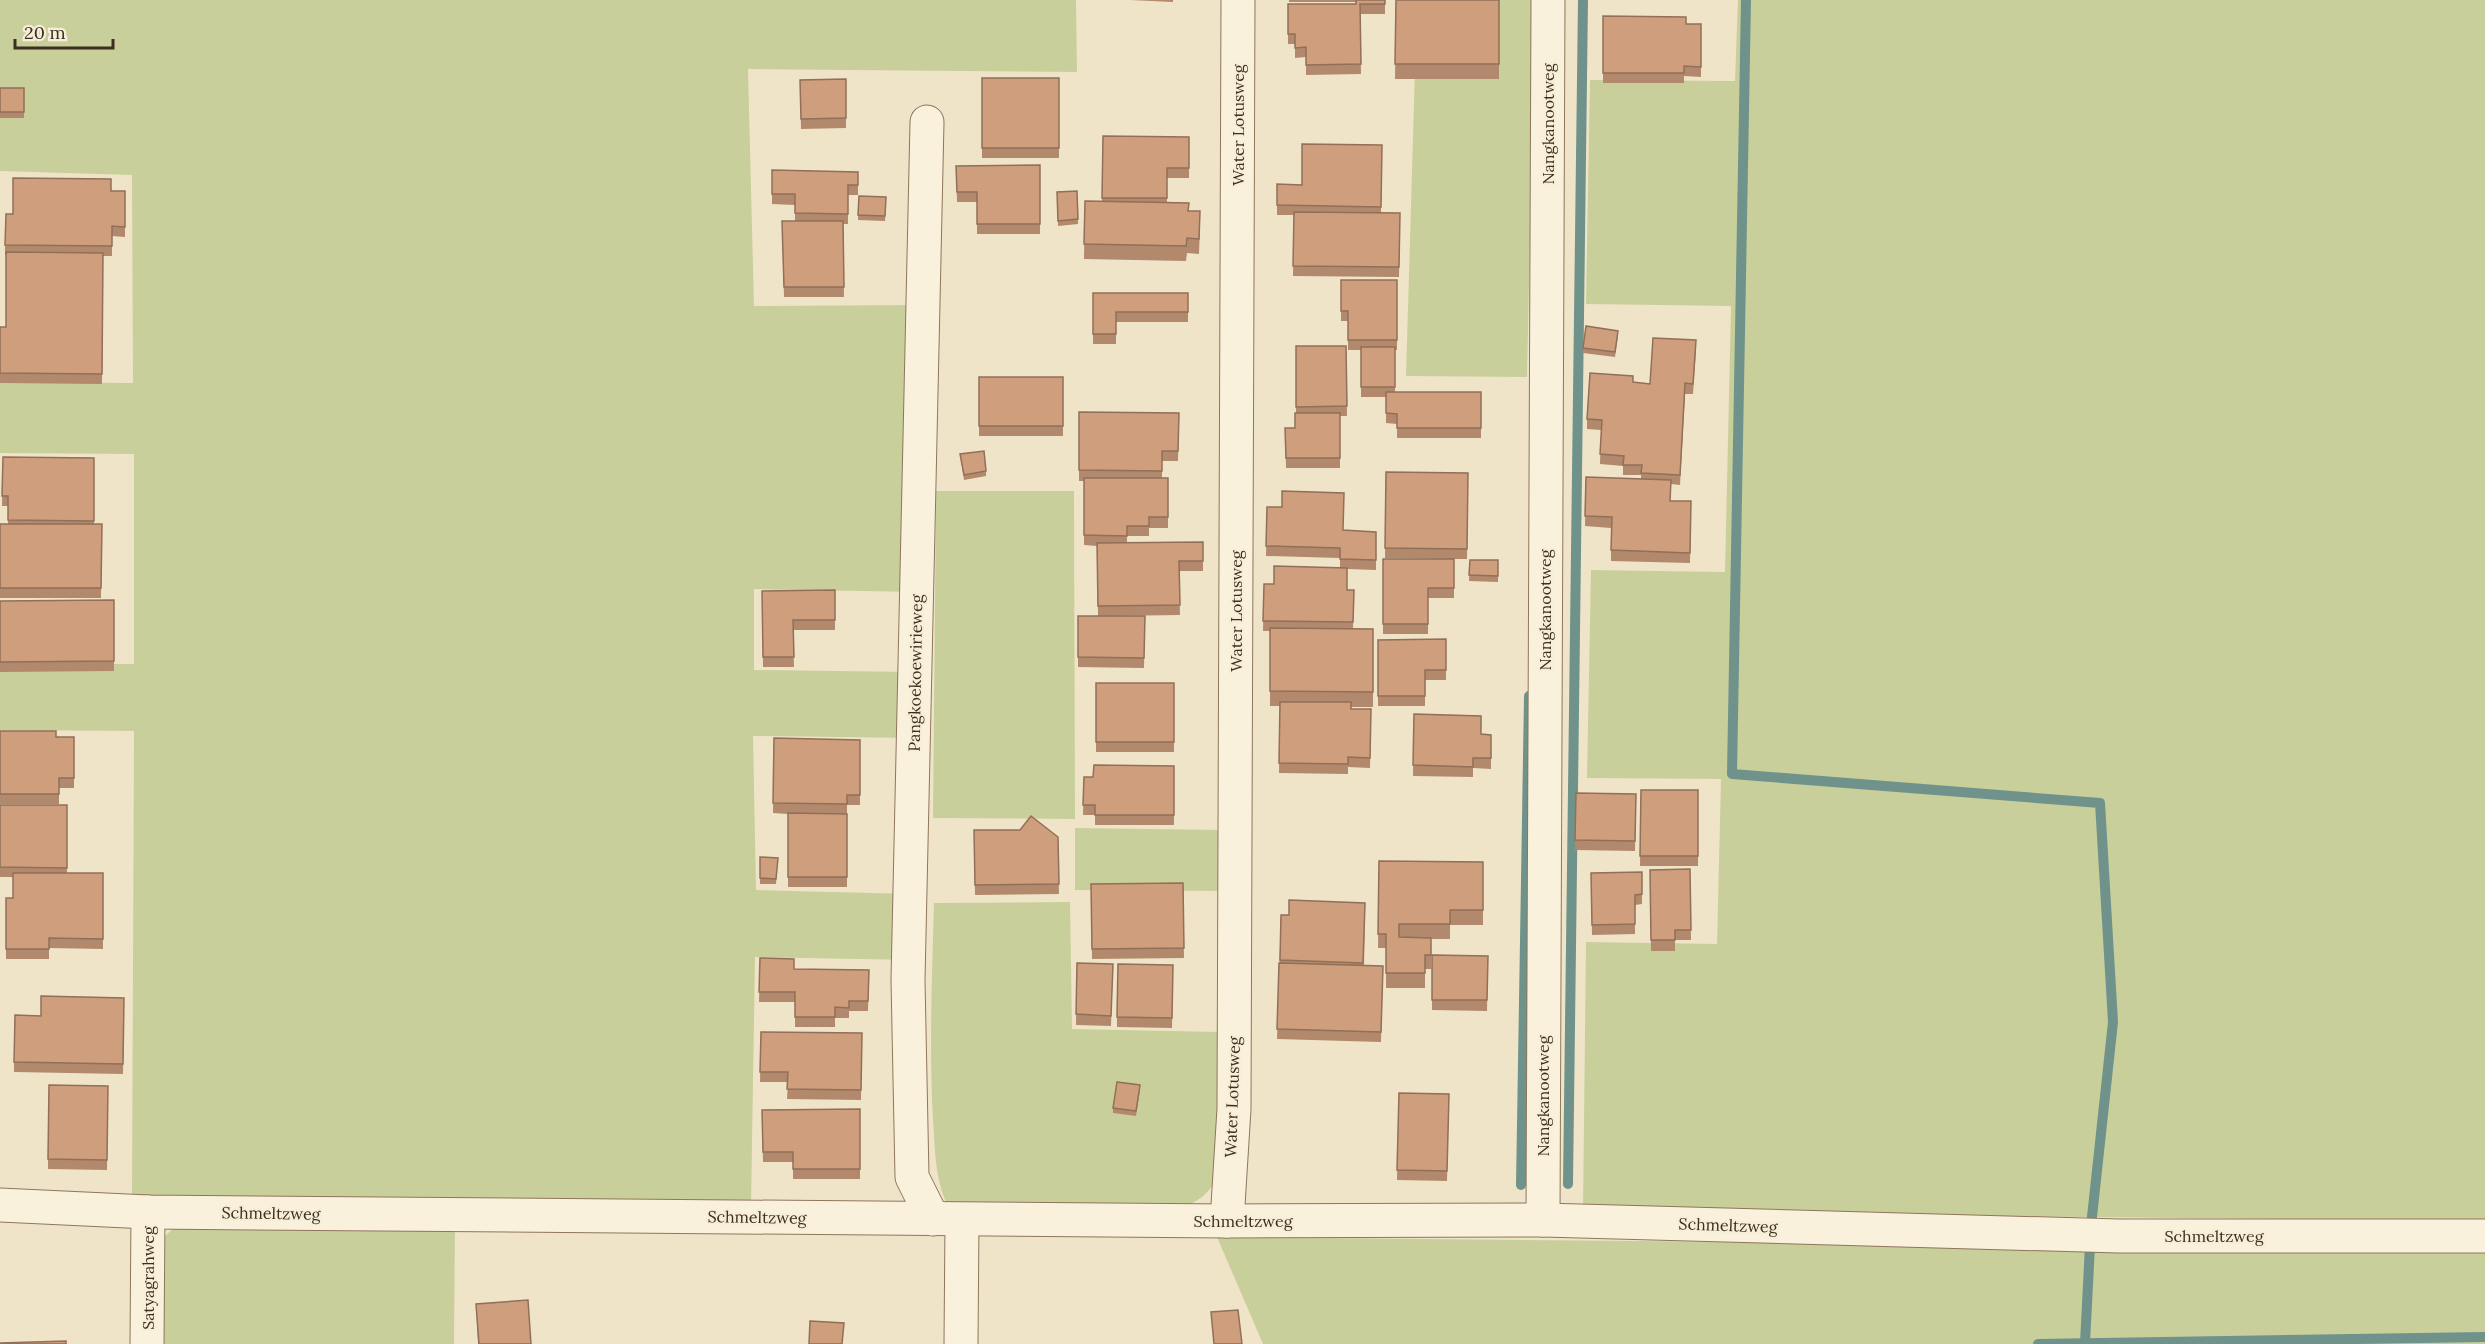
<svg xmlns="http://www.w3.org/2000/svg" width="2485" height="1344" viewBox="0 0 2485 1344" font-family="Lora,serif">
	<rect width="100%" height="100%" fill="#f0e4c8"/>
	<g fill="#c9cf9b">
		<polygon points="0,0 1076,0 1077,72 748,69 754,306 917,305 917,592 754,589 754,670 914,672 913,738 753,736 756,890 912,894 913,960 755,957 751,1207 132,1197 134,731 0,730 0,663 134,664 134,454 0,453 0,382 133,383 132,175 0,171"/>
		<polygon points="1417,0 1535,0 1527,377 1406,376"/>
		<polygon points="1738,0 2485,0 2485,1221 1583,1212 1586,942 1717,944 1721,779 1587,778 1591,570 1725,572 1731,306 1586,304 1590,80 1735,81"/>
		<polygon points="936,491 1074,491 1075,819 933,818"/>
		<polygon points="1075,828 1224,830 1223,891 1075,890"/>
		<path d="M1070,902l2,127 149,3 -3,144c-9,18 -20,26 -39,33l-231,-3c-13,-25 -13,-57 -15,-86 -4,-72 -1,-144 1,-217z"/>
		<polygon points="176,1226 455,1228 454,1344 160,1344 159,1247 165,1236"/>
		<polygon points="1217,1237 2485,1249 2485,1344 1263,1344"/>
	</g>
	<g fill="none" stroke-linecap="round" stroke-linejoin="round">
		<g stroke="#6f938a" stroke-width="10">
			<polyline points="1746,0 1732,774 2100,803 2113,1022 2091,1226 2085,1343"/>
			<polyline points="1568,1184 1583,0"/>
			<polyline points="1521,1185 1529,696"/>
			<polyline points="2038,1344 2485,1337"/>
		</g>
		<g stroke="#8d765c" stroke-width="35">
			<g id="minor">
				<polyline points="927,122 908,980 912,1177 933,1219"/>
				<polyline points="0,1205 148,1212 1227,1221 1543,1220 2119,1236 2485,1236"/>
				<polyline points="1543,1220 1548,0"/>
				<polyline points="1227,1221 1234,1109 1238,0"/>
				<polyline points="147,1344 148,1212"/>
				<polyline points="961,1344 962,1220"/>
			</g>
		</g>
		<use href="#minor" stroke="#faf1dc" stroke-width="33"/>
	</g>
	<g fill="#b2896c">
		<polygon points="1130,0 1173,0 1173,2"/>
		<polygon points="1289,0 1385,0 1385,14 1360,14 1361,74 1306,75 1306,57 1295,58 1295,44 1288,44 1288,4 1356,4 1356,2 1289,2"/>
		<polygon points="1396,0 1499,0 1499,79 1395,79"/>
		<polygon points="1603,16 1686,24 1701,24 1701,77 1684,76 1684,83 1603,83"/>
		<rect x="982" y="78" width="77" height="80"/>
		<polygon points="846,79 846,128 801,129 800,80"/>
		<rect x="0" y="88" width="24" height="30"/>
		<polygon points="1103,136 1189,137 1189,178 1167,178 1167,203 1189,211 1200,226 1199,254 1187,253 1186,261 1084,259 1085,201 1102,201"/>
		<polygon points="1382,145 1381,213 1400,213 1399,277 1293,276 1294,215 1277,215 1277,184 1302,185"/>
		<polygon points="1040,165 1040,234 977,234 977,202 957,202 956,166"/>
		<polygon points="772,170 858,172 858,195 848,195 848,224 843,224 844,297 784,297 782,221 795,221 795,205 772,204"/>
		<polygon points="111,191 125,191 125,237 112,236 112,256 103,256 102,384 0,383 0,327 6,327 6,255 5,255 5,245 13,214"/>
		<polygon points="1077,191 1078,224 1058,226 1057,192"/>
		<polygon points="859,196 886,197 885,221 858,220"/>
		<polygon points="1341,280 1397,280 1397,350 1395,350 1395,392 1481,392 1481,438 1397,438 1397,424 1386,423 1386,397 1361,397 1361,350 1348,350 1348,321 1341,321"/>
		<polygon points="1093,293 1188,293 1188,322 1116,322 1116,344 1093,344"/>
		<polygon points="1618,336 1615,357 1583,353 1583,348"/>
		<polygon points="1296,346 1346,346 1347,416 1340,416 1340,468 1286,468 1285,428 1295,428 1296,413"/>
		<polygon points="1696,350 1693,394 1685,394 1680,485 1671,484 1670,501 1691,501 1690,563 1611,561 1611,528 1585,526 1586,477 1641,479 1641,475 1623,475 1623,466 1600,464 1601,430 1587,429 1587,419 1633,382 1650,384"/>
		<rect x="979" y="377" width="84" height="59"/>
		<polygon points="1079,412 1179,413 1178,461 1162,461 1162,478 1168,478 1168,528 1149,528 1149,536 1127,536 1127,543 1203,542 1203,571 1179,571 1180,615 1107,616 1145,616 1144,668 1078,667 1078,616 1098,616 1097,546 1084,545 1084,481 1079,481"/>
		<polygon points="960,454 986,471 986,476 964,480"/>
		<polygon points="3,457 94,458 94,524 102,524 101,598 0,598 0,524 8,524 8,506 2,506"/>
		<polygon points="1386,472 1468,473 1467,559 1454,559 1454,598 1428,598 1428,634 1383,634 1383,559 1448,559 1385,558"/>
		<polygon points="1267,507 1343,530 1376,532 1376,570 1347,569 1347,590 1354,590 1353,629 1373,629 1373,707 1351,707 1351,709 1371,709 1370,768 1348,767 1348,774 1279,773 1280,706 1270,706 1270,631 1263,631 1264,584 1274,584 1340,568 1340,558 1266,556"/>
		<polygon points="1470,560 1498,560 1498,582 1469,581"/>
		<polygon points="835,590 835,630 793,630 794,667 763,667 762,591"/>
		<polygon points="114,600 114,671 0,672 0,601"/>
		<polygon points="1446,639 1446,680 1425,680 1425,706 1378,706 1378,640"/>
		<rect x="1096" y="683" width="78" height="69"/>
		<polygon points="1414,714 1481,734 1491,735 1491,769 1473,768 1473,777 1413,776"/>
		<polygon points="0,731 56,737 74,737 74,788 59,788 59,804 0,804"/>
		<polygon points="774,738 860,740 860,805 847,805 847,887 788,887 788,814 773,813"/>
		<polygon points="1174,766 1174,825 1095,825 1095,815 1083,815 1084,777 1093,777"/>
		<polygon points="1641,790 1698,790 1698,866 1640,866"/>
		<polygon points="1576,793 1636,794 1635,851 1575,850"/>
		<polygon points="0,805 67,805 67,873 103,873 103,949 49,948 49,959 6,959 6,898 13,898 13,877 0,877"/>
		<polygon points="974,830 1058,837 1059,894 975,895"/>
		<polygon points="760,857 778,858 776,884 760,884"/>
		<polygon points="1379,861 1483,862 1483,925 1450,925 1450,939 1431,939 1431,969 1425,969 1425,988 1386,988 1386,948 1378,948"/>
		<polygon points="1690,869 1691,940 1675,940 1675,951 1651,951 1650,870"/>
		<polygon points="1642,872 1642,904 1635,905 1635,934 1592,935 1591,873"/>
		<polygon points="1183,883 1184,958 1092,959 1091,884"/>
		<polygon points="1365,903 1364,966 1383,966 1381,1042 1277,1039 1281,915 1289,915"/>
		<polygon points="1432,955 1488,956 1487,1011 1432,1010"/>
		<polygon points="760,958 794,969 869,970 868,1011 849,1011 849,1018 835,1018 835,1027 795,1027 795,1002 759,1002"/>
		<polygon points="1077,963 1113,964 1111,1026 1076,1025"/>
		<polygon points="1173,965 1172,1028 1117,1027 1117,1017"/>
		<polygon points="124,998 123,1074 14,1072 14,1062 41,1016"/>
		<polygon points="761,1032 862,1033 861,1100 787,1099 788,1082 760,1082"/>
		<polygon points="108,1086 107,1170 48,1169 48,1159"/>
		<polygon points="1140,1090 1136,1116 1113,1113 1113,1108"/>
		<polygon points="1399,1093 1449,1094 1447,1181 1397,1180"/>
		<polygon points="860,1109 860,1179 793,1179 793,1162 763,1162 762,1110"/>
		<polygon points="476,1304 531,1344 478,1344"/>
	</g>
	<g fill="#cf9f7d" stroke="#916f58" stroke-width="1.5">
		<polygon points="1356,0 1385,0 1385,4 1360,4 1361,64 1306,65 1306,47 1295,48 1295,34 1288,34 1288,4 1356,4"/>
		<polygon points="1396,0 1499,0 1499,64 1395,64"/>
		<polygon points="1603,16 1686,17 1686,24 1701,24 1701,67 1684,66 1684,73 1603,73"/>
		<rect x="982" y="78" width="77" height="70"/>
		<polygon points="846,79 846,118 801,119 800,80"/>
		<rect x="0" y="88" width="24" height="24"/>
		<polygon points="1103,136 1189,137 1189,168 1167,168 1167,198 1102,198"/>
		<polygon points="1302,144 1382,145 1381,207 1277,205 1277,184 1302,185"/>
		<polygon points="1040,165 1040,224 977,224 977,192 957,192 956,166"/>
		<polygon points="772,170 858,172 858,185 848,185 848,214 795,213 795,194 772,194"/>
		<polygon points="13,178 111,179 111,191 125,191 125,227 112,226 112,246 5,245 6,214 13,214"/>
		<polygon points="1077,191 1078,219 1058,221 1057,192"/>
		<polygon points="859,196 886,197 885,216 858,215"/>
		<polygon points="1085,201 1189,203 1188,211 1200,211 1199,239 1187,238 1186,246 1084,244"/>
		<polygon points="1294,212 1400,213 1399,267 1293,266"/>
		<polygon points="782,221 843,221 844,287 784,287"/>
		<polygon points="6,252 103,253 102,374 0,373 0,327 6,327"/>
		<polygon points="1341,280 1397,280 1397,340 1348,340 1348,311 1341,311"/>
		<polygon points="1093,293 1188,293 1188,312 1116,312 1116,334 1093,334"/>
		<polygon points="1586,326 1618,331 1615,352 1583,348"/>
		<polygon points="1653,338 1696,340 1693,384 1685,383 1680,475 1641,473 1642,465 1623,465 1624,456 1600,454 1602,420 1587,419 1590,373 1633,376 1633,382 1650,384"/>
		<polygon points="1296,346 1346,346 1347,406 1296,407"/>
		<rect x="1361" y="347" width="34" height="40"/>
		<rect x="979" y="377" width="84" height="49"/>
		<polygon points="1386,392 1481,392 1481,428 1397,428 1397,414 1386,413"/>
		<polygon points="1079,412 1179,413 1178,451 1162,451 1162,471 1079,470"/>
		<polygon points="1295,413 1340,413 1340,458 1286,458 1285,428 1295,428"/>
		<polygon points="984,451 986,471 964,475 960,454"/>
		<polygon points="3,457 94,458 94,521 8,520 8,496 2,496"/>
		<polygon points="1386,472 1468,473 1467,549 1385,548"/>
		<polygon points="1586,477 1671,480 1670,501 1691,501 1690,553 1611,550 1612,517 1585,516"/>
		<polygon points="1084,478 1168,478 1168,517 1149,517 1149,526 1127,526 1127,536 1084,535"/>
		<polygon points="1282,491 1344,493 1343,530 1376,532 1376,560 1340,559 1340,548 1266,546 1267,507 1282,507"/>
		<polygon points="0,524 102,524 101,588 0,588"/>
		<polygon points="1203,542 1203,561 1179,561 1180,605 1098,606 1097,543"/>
		<polygon points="1383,559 1454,559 1454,588 1428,588 1428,624 1383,624"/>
		<polygon points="1470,560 1498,560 1498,576 1469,575"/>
		<polygon points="1274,566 1347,568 1347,590 1354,590 1353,622 1263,621 1264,584 1274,584"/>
		<polygon points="835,590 835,620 793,620 794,657 763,657 762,591"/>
		<polygon points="114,600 114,661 0,662 0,601"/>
		<polygon points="1078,616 1145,616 1144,658 1078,657"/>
		<polygon points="1270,628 1373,629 1373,692 1270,691"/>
		<polygon points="1446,639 1446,670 1425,670 1425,696 1378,696 1378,640"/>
		<rect x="1096" y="683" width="78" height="59"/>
		<polygon points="1280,702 1351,702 1351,709 1371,709 1370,758 1348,757 1348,764 1279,763"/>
		<polygon points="1414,714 1481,716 1481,734 1491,735 1491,758 1473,758 1473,767 1413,765"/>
		<polygon points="0,731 56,731 56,737 74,737 74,778 59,778 59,794 0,794"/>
		<polygon points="774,738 860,740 860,795 847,795 847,804 773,803"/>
		<polygon points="1094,765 1174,766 1174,815 1095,815 1095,805 1083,805 1084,777 1093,777"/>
		<polygon points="1641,790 1698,790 1698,856 1640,856"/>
		<polygon points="1576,793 1636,794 1635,841 1575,840"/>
		<polygon points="0,805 67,805 67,868 0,867"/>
		<polygon points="788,813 847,814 847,877 788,877"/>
		<polygon points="1031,816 1058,837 1059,884 975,885 974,830 1020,830"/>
		<polygon points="760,857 778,858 776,879 760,878"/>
		<polygon points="1379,861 1483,862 1483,910 1450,910 1450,924 1399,924 1399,937 1431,938 1431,955 1425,955 1425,973 1386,973 1386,934 1378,934"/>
		<polygon points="1690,869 1691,930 1675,930 1675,940 1651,940 1650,870"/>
		<polygon points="1642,872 1642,894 1635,895 1635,924 1592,925 1591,873"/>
		<polygon points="13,873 103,873 103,939 49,938 49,949 6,949 6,898 13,898"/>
		<polygon points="1183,883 1184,948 1092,949 1091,884"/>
		<polygon points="1289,900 1365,903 1363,963 1280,960 1281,915 1289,915"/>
		<polygon points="1432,955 1488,956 1487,1000 1432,1000"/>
		<polygon points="760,958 794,959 794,969 869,970 868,1001 849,1001 849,1008 835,1007 835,1017 795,1017 795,992 759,992"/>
		<polygon points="1077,963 1113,964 1111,1016 1076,1014"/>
		<polygon points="1279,963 1383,966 1381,1032 1277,1029"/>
		<polygon points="1118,964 1173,965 1172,1018 1117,1017"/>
		<polygon points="41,996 124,998 123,1064 14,1062 15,1015 41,1016"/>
		<polygon points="761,1032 862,1033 861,1090 787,1089 788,1072 760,1072"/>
		<polygon points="1117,1082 1140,1085 1136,1111 1113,1108"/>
		<polygon points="49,1085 108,1086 107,1160 48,1159"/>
		<polygon points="1399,1093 1449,1094 1447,1171 1397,1170"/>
		<polygon points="860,1109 860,1169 793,1169 793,1152 763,1152 762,1110"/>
		<polygon points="528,1300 531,1344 479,1344 476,1304"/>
		<polygon points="1238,1310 1242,1344 1214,1344 1211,1312"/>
		<polygon points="810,1321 844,1323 842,1344 809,1344"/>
		<polygon points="66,1341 66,1344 0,1344 0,1343"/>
	</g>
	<g text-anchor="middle" stroke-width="4.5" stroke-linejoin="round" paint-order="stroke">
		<g font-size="16" fill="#3d2e20" stroke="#f7eed8">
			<text transform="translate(1548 124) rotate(-90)" y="6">Nangkanootweg</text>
			<text transform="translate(1238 125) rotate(-90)" y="6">Water Lotusweg</text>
			<text transform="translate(1545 610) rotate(-90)" y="6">Nangkanootweg</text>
			<text transform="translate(1236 611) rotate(-90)" y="6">Water Lotusweg</text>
			<text transform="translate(915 673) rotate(-89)" y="6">Pangkoekoewirieweg</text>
			<text transform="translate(1543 1096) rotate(-90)" y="6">Nangkanootweg</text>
			<text transform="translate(1232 1097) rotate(-88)" y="6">Water Lotusweg</text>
			<text transform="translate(271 1213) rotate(1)" y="6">Schmeltzweg</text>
			<text transform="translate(757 1217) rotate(1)" y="6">Schmeltzweg</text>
			<text x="1243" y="1227">Schmeltzweg</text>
			<text transform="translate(1728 1225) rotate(2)" y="6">Schmeltzweg</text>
			<text x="2214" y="1242">Schmeltzweg</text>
			<text transform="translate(148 1278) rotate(-90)" y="6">Satyagrahweg</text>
		</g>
	</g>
	<path d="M15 39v9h98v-9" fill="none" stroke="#3d2e20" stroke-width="3"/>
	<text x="24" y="39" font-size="18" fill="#3d2e20" stroke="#f7eed8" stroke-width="4.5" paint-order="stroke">20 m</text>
</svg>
